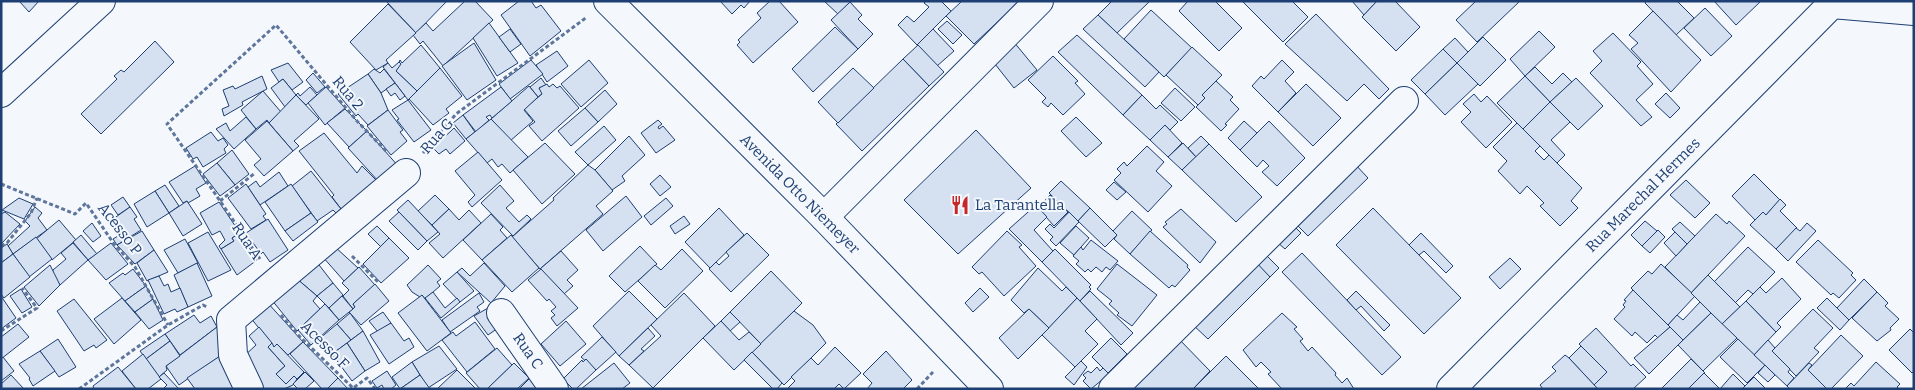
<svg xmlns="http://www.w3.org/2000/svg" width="1915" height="390" viewBox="0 0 1915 390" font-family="Bitter,serif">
	<rect width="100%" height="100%" fill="#f4f7fb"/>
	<g fill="#d5e0f0" stroke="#1d3f73">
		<polygon points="19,1 39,1 29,12"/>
		<polygon points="386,1 447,1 416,33"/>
		<polygon points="465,1 475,1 493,20 443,66 423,41 420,44 413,35 426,23 433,31"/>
		<polygon points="519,1 531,1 536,8 541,5 561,31 530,56 501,15"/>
		<polygon points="720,1 750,1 744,8 741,5 732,14"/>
		<polygon points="770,1 779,1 798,22 753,63 737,45 740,42 738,40 761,18 757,13"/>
		<polygon points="824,1 851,1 838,14"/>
		<polygon points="926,1 941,1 951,11 917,45 898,25 907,16 914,22 929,7 924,3"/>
		<polygon points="962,1 1020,1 974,44 946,16"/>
		<polygon points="1112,1 1150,1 1117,33 1098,15"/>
		<polygon points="1188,1 1215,1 1242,28 1219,51 1179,11"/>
		<polygon points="1242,1 1292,1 1308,17 1283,42"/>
		<polygon points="1352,1 1377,1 1364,15"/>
		<polygon points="1377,1 1395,1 1420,27 1396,51 1362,17"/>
		<polygon points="1476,1 1520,1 1477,42 1456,20"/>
		<polygon points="1646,1 1677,1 1694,18 1676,35 1645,3"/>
		<polygon points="1714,1 1761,1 1736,25"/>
		<polygon points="850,2 862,15 858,19 873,34 858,49 831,20"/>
		<polygon points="388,4 416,33 386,60 388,63 376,70 350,42"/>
		<polygon points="1705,8 1732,36 1711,56 1684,28"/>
		<polygon points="1151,10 1192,48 1164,77 1124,39"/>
		<polygon points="1653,11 1701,60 1671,92 1631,49 1638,43 1629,35"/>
		<polygon points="1316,14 1389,89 1379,99 1364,84 1347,101 1285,44"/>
		<polygon points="1098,15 1159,72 1145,87 1083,29"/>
		<polygon points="947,21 962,35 953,44 938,29"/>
		<polygon points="489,23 518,63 497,76 473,38"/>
		<polygon points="835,27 858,49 813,92 792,69"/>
		<polygon points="510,29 521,44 510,52 499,37"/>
		<polygon points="933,29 954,51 937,66 917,45"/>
		<polygon points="1539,31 1555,47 1525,76 1510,59"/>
		<polygon points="1613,33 1641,62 1637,66 1653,84 1636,100 1652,117 1641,126 1590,73 1602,61 1593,51"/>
		<polygon points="1077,35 1142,95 1123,115 1058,52"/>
		<polygon points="1483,37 1506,60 1480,86 1457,63"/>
		<polygon points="1455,38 1468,52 1457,63 1443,49"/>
		<polygon points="155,41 174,62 101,134 81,114 117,79 114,76 121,70 124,72"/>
		<polygon points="1013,41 1037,70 1014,88 991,59"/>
		<polygon points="474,43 496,80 467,100 442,66"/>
		<polygon points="421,45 440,68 417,91 396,71 400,60 402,63"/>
		<polygon points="918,45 944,72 929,86 903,59"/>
		<polygon points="1192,47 1222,75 1202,95 1205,98 1198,105 1166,75"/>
		<polygon points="1443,49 1457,63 1425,94 1411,80"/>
		<polygon points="557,51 568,66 547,82 536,65"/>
		<polygon points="1053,56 1078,81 1075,83 1085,94 1063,115 1051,103 1048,107 1042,102 1046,98 1028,80"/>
		<polygon points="903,59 929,86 862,151 836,124"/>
		<polygon points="531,60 543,74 510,99 499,84"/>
		<polygon points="589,60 608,83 581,107 561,84"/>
		<polygon points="1282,60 1294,72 1285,81 1296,93 1278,112 1252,86 1261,76 1264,79"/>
		<polygon points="399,62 401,64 396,71 417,91 408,100 383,67 388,63 392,68"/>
		<polygon points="288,63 303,82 292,90 283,79 279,82 271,70"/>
		<polygon points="1457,63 1478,84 1445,115 1425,94"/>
		<polygon points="1535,67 1552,84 1563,73 1572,82 1550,102 1525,76"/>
		<polygon points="440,68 462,96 446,109 449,113 433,125 409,99"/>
		<polygon points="853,68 874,88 838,123 818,102"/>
		<polygon points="374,69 380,73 384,69 395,83 381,93 368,74"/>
		<polygon points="313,73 325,87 317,93 306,80"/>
		<polygon points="368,74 381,93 388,110 368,125 358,114 356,116 338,94"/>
		<polygon points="262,76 267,89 242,102 243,105 224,116 222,109 229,106 223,90 233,86 235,89"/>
		<polygon points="1525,76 1550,102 1523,129 1497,103"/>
		<polygon points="541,78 546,85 539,88 543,93 538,97 530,87"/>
		<polygon points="1576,78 1603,106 1578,130 1550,102"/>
		<polygon points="283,79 296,95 285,107 271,88"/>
		<polygon points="1216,81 1233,97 1230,100 1239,109 1225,124 1227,125 1221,131 1196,107 1205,98 1202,95"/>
		<polygon points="395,83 405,96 400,100 395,93 391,96 386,89"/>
		<polygon points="547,84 549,87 553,84 557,88 560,86 579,108 542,141 529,126 535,122 524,109 542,94 539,88"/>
		<polygon points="1306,84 1341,118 1313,146 1278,112"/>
		<polygon points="529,86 538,97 524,110 533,121 510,141 491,119"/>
		<polygon points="310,87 317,95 306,105 296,95 298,93 300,96"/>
		<polygon points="326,87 345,108 325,125 308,103"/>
		<polygon points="501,87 512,101 492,118 490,115 486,117 489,120 476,132 463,115"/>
		<polygon points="1175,88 1195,107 1181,121 1161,103"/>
		<polygon points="605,90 617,104 598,122 585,108"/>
		<polygon points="263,91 281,112 269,123 267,120 256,129 241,110"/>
		<polygon points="1666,93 1680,108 1670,118 1655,104"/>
		<polygon points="1474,94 1481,102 1487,96 1512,122 1486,148 1461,122 1471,112 1463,104"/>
		<polygon points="296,95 319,119 294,141 299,146 293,151 269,123"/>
		<polygon points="1142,95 1156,109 1160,105 1178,122 1170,130 1165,125 1150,140 1123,115"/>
		<polygon points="408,100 431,130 414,142 397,120 399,119 392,110"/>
		<polygon points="1550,102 1570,122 1551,140 1565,155 1557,163 1523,129"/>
		<polygon points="585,108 598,122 571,146 558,131"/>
		<polygon points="345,109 367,131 349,147 327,123"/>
		<polygon points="388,110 403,130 400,132 407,141 391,155 367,126"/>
		<polygon points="463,115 475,132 466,139 453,123"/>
		<polygon points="246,117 256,129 234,149 216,129 226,123 230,131"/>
		<polygon points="1076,117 1102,143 1086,157 1061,131"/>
		<polygon points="491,119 528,157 510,173 502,164 498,167 492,159 487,163 466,139"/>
		<polygon points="658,120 662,124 658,127 659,129 663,126 675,140 656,153 641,133"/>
		<polygon points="267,121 293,151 264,176 254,165 261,159 245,140"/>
		<polygon points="1244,121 1257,133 1240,150 1228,138"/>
		<polygon points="1269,121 1305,158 1277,186 1262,172 1269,166 1263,160 1257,167 1240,150"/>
		<polygon points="1517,123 1540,146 1535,151 1544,160 1549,155 1582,188 1571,201 1578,208 1560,226 1540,206 1544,203 1527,186 1520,194 1498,171 1507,161 1493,147"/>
		<polygon points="1165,125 1182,143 1168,157 1150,140"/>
		<polygon points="604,126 616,140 588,165 575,152"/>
		<polygon points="454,128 465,141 450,154 446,149 439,154 433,148"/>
		<polygon points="976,130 1031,188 958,254 904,200"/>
		<polygon points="367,131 400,168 380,183 348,148"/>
		<polygon points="211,132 218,141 223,138 228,145 224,149 226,153 203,167 197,157 193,159 186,148"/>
		<polygon points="324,133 357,173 362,166 381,185 345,214 332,197 334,195 299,151"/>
		<polygon points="629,136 645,155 622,176 625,181 612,190 595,170"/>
		<polygon points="1201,136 1209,144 1196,157 1188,148"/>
		<polygon points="545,143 575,174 542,204 513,170"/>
		<polygon points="1183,143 1196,157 1182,170 1168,157"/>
		<polygon points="1209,144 1262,197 1236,222 1182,170"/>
		<polygon points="1147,146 1164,162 1156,171 1172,186 1148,212 1114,180 1121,173 1117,169 1124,162 1127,166"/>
		<polygon points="232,150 249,174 235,185 217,163"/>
		<polygon points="478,152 502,180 472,207 468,202 475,195 455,171"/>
		<polygon points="1353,162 1368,178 1308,236 1293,221"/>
		<polygon points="217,163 235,185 220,196 203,174"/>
		<polygon points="588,165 595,170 613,191 596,206 603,214 540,269 512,237 554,200 553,198"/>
		<polygon points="195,166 206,183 196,189 200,196 188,203 187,201 183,203 169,182"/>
		<polygon points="311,171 341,209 336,213 333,210 317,221 292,186"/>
		<polygon points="279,172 288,186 260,205 248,187 256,181 260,187"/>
		<polygon points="1754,174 1780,200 1766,215 1763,212 1755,220 1732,196"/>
		<polygon points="660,175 671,187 660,196 650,184"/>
		<polygon points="1686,180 1710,203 1695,218 1670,195"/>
		<polygon points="1061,181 1090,208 1078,221 1049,193"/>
		<polygon points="1114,182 1126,192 1117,200 1106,190"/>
		<polygon points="246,184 266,214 263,216 266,220 251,229 228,198"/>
		<polygon points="291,184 311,213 285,231 265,202"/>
		<polygon points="165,185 179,206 169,213 155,191"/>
		<polygon points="500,185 514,201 506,208 519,222 527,215 531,219 513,236 481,203"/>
		<polygon points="155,191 169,213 147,227 134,204"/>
		<polygon points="435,195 449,209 432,225 418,211"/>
		<polygon points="1050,195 1068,212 1054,226 1038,208"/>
		<polygon points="626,196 642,217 603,251 586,230"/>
		<polygon points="123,197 130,207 118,215 111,205"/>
		<polygon points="19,198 33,204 24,219 2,210"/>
		<polygon points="666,198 673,206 651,225 644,216"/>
		<polygon points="1780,199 1786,205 1780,211 1797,228 1776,249 1750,225 1763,212 1766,215"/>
		<polygon points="408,200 438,232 427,241 397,210"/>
		<polygon points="187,201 202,224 183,236 169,213"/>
		<polygon points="219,202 240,233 232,238 234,241 221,249 219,246 225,240 220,231 212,235 200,213"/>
		<polygon points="1036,205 1047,217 1034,230 1053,251 1042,262 1009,229"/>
		<polygon points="35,207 42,213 38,218 47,230 13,254 8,246 30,226 25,221"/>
		<polygon points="130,207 137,217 134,219 141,230 117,245 113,239 118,236 112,227 116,225 113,219"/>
		<polygon points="719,208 744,235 710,268 685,242"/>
		<polygon points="1090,208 1117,235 1105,247 1078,221"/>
		<polygon points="1373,208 1461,298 1424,334 1336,245"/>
		<polygon points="449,209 459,220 469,210 481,223 443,258 429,243 440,234 432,225"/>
		<polygon points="1181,209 1216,242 1200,263 1163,227 1167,224 1165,222"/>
		<polygon points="1132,211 1152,230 1130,254 1114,239 1117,235 1113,231"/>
		<polygon points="5,212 20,224 1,244 1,214"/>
		<polygon points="399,212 427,241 418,250 389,221"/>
		<polygon points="1069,212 1079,222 1056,246 1050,240 1053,237 1045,229 1050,224 1054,228"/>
		<polygon points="311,213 318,222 293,241 285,231"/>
		<polygon points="491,214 503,227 500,230 507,238 482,260 463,240"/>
		<polygon points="1716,214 1727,224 1729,221 1745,236 1691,293 1665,267"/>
		<polygon points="684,216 690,224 675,234 670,226"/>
		<polygon points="268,219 288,250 270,262 263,252 261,254 246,233"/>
		<polygon points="59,220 76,240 52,260 35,240"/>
		<polygon points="1645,221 1657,231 1642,246 1631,235"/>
		<polygon points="1680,222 1695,236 1687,244 1672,229"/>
		<polygon points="92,223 101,236 93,242 83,231"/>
		<polygon points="1807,223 1816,231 1788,261 1776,249 1796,228 1800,231"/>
		<polygon points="1293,225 1301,233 1285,249 1277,242"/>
		<polygon points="377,226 389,238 381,247 368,234"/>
		<polygon points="1076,226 1089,238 1074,255 1060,243"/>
		<polygon points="1658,230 1665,237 1650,253 1642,246"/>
		<polygon points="142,231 154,250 135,264 117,245"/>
		<polygon points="1007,231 1022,245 1019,247 1036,266 1004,296 982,272 979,274 972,267"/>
		<polygon points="1150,231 1188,265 1187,267 1190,270 1175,287 1172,285 1169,288 1130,254"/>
		<polygon points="208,232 231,270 208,281 188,243"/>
		<polygon points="1675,232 1687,244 1676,256 1664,243"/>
		<polygon points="240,233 257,260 237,275 221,249 234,241 232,238"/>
		<polygon points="747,233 769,255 731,292 709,269 716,262 719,265 729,256 726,252"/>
		<polygon points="1421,233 1453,266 1446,273 1424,251 1419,255 1409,245"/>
		<polygon points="81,235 97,254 88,260 73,242"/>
		<polygon points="511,235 539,268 512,292 482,260"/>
		<polygon points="36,237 52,259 29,277 13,254"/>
		<polygon points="389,238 409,258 381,283 363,264"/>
		<polygon points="185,239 198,263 178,273 164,250"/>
		<polygon points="1091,240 1118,261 1110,270 1106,267 1102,272 1096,267 1091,272 1088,269 1085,272 1076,264 1079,261 1073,256 1081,247 1083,250"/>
		<polygon points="1818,240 1853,273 1851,275 1856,280 1839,298 1833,293 1831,295 1796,262"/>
		<polygon points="73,243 88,260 60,285 52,274 53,270 66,259 61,253"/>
		<polygon points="111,243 128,264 106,280 88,260"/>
		<polygon points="7,244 13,254 1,263 1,248"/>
		<polygon points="334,246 358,268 344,281 322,256"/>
		<polygon points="640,246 657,264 625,292 609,276"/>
		<polygon points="1748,247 1775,272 1753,294 1748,290 1735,303 1714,282"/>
		<polygon points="682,249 703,271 665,308 638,281 655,265 661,270"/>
		<polygon points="1055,249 1091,285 1089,287 1091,289 1080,301 1042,262"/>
		<polygon points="154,250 168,272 147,281 137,263"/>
		<polygon points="561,251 578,270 567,280 573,286 564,294 540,269"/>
		<polygon points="1264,253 1279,268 1270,277 1255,262"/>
		<polygon points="1302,253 1401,357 1382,375 1282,272"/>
		<polygon points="13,254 30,277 4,298 1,294 1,263"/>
		<polygon points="1510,258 1521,269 1500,289 1489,277"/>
		<polygon points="1254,260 1270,277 1208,339 1191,323"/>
		<polygon points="316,261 333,283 317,296 296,278"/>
		<polygon points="197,263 212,296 188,307 174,275"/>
		<polygon points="484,263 505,286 491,303 457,272 462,268 470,276"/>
		<polygon points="1117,264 1157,295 1132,326 1117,315 1119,313 1109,304 1112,301 1097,289"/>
		<polygon points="1661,264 1695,296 1668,325 1631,288 1648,271 1652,274"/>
		<polygon points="50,265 60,285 39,306 24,287"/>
		<polygon points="428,265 441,279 437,282 440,286 425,299 422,295 420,297 412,292 407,285"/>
		<polygon points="359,267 375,285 353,304 355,307 353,309 343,296 349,290 342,283"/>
		<polygon points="1038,268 1062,291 1066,287 1077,298 1049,328 1029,309 1024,313 1011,300"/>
		<polygon points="133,269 146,286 125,301 109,283 123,273 125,275"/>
		<polygon points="541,269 578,308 557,326 551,318 555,315 551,311 556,307 549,299 547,301 528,280"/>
		<polygon points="771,271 802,303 761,344 730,312"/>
		<polygon points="457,272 474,291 460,302 443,284"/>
		<polygon points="1708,275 1740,307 1722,324 1691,293"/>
		<polygon points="159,276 164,286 168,284 171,292 180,288 188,307 177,312 175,309 164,314 148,280"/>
		<polygon points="296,278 317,296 313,301 320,309 297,331 271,299"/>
		<polygon points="1782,278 1801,299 1777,323 1781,327 1776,332 1746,301 1760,287 1766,293"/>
		<polygon points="1864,279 1877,292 1849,320 1837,308"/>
		<polygon points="333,283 343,295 329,308 317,296"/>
		<polygon points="375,284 389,301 361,325 349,312 355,307 353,304"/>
		<polygon points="146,286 153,299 135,312 125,301"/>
		<polygon points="980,288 989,297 973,312 965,303"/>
		<polygon points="21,289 32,307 22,313 10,296"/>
		<polygon points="1633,290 1670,327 1658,338 1655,335 1647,343 1635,332 1632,336 1614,319 1625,307 1623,305 1626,301 1624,300"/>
		<polygon points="629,291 657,319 619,356 593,326"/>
		<polygon points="1090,291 1133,333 1121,345 1080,301"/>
		<polygon points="1356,291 1390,325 1384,331 1361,306 1356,310 1347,300"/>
		<polygon points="433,292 445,308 457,298 460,302 441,318 425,298"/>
		<polygon points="1877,292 1888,303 1885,306 1899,319 1890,328 1891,330 1877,341 1852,318"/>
		<polygon points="479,293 484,302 477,307 480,311 450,332 442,320"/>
		<polygon points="684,293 715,326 653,388 629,365 661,336 651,325"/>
		<polygon points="422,295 451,333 427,351 398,313"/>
		<polygon points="1,296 16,318 1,329"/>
		<polygon points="342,296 353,309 339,320 329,308"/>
		<polygon points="122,298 141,320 114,344 94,319"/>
		<polygon points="1077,298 1097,319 1085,331 1098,344 1075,367 1042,335"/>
		<polygon points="1827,298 1849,320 1840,330 1817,308"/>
		<polygon points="74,299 107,340 96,348 94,345 84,351 57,311"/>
		<polygon points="153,299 163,320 149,329 135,312"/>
		<polygon points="1746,301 1776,332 1754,355 1722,324"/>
		<polygon points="267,302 303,342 288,355 277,344 274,347 250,317"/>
		<polygon points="1700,302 1711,313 1683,340 1668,325 1677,315 1683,320"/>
		<polygon points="325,304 339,320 311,345 298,330"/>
		<polygon points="488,308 501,326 488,335 474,316"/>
		<polygon points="1029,309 1049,328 1018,359 999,338"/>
		<polygon points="1813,309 1833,328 1814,348 1819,352 1796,376 1772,351"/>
		<polygon points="794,311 813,325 826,343 784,385 752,352"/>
		<polygon points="383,312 391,323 378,332 369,321"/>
		<polygon points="730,312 740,322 730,331 721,321"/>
		<polygon points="350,313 363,331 351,340 337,324"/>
		<polygon points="1282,313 1297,327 1294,329 1303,339 1300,341 1308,351 1312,347 1336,373 1335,375 1342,383 1347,378 1354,389 1282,389 1268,374 1271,372 1261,362 1256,367 1243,350"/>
		<polygon points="1711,313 1737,338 1703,371 1678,345"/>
		<polygon points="194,315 200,323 211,316 217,327 180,355 165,334"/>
		<polygon points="566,321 586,344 560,366 541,344"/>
		<polygon points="721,321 739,340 749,332 761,344 734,370 703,338"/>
		<polygon points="475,322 495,349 467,372 442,340 453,332 456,336"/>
		<polygon points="391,323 404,341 409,338 414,347 389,364 370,335"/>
		<polygon points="18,324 29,337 1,359 1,337"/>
		<polygon points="337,324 351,340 331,355 319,339"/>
		<polygon points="217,327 223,354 179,385 166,366"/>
		<polygon points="259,327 272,343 268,347 285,366 276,374 286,384 294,376 297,379 293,385 284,389 260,389 243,357 256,345 249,336"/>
		<polygon points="1670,327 1683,340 1649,374 1634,358"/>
		<polygon points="648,328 655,336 641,349 644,351 629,365 619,356"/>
		<polygon points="1596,328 1631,366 1633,364 1646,377 1633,389 1598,389 1594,385 1607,372 1579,344"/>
		<polygon points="1910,329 1914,333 1914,371 1912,373 1889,350"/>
		<polygon points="363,331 380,362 365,371 347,343"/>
		<polygon points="165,334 170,341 146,359 140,351"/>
		<polygon points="1841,335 1863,356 1831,389 1827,389 1808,370"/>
		<polygon points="602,337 616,352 596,370 581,357"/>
		<polygon points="1177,337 1210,371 1193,389 1126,389"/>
		<polygon points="1111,338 1127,354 1108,373 1092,357"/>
		<polygon points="58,339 76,367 59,377 40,351"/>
		<polygon points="1738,339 1765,365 1747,383 1720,357"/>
		<polygon points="1768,340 1775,348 1772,351 1790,369 1788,372 1794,378 1787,386 1754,355"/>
		<polygon points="170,341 180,356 166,366 167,370 159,377 146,359"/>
		<polygon points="303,342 338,378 327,389 322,389 290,354"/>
		<polygon points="272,343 274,347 277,344 304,372 297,379 294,376 286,384 276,374 285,366 268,347"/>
		<polygon points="347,343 365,371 352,381 332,354"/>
		<polygon points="439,346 457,369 428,388 412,362"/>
		<polygon points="1581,346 1607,372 1594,385 1569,358"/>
		<polygon points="835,347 861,373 844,389 839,384 834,389 787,389 795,381 791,377 811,358 818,365"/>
		<polygon points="497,348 512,365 487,389 480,389 466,373"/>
		<polygon points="40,351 55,371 33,386 29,379 30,378 19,364"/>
		<polygon points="886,351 912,380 903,389 867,389 872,383 863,374"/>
		<polygon points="752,352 782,383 777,389 773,389 744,360"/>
		<polygon points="143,354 161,379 148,389 136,389 122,371"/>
		<polygon points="223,354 236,386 232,389 195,389 187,378"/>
		<polygon points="1565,355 1569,358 1598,389 1543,389 1540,385 1556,371 1552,367"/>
		<polygon points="1226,356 1259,389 1193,389"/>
		<polygon points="3,357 14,371 1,381 1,359"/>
		<polygon points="586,359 596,370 576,389 573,389 563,379 582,360 583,362"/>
		<polygon points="1691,359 1705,373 1688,389 1661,389"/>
		<polygon points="1081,361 1087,367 1074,385 1065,377"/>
		<polygon points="412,362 420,375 400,389 392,377"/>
		<polygon points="1876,362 1900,384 1897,387 1899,389 1845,389 1851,383 1854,386"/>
		<polygon points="514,363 529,378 517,389 487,389"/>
		<polygon points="614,363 630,383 622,389 581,389"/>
		<polygon points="1809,363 1812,365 1808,370 1827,389 1790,389 1787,386"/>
		<polygon points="1765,365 1775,375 1768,382 1758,373"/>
		<polygon points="118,367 136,389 94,389 93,386"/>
		<polygon points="1097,367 1100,371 1103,368 1109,374 1091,389 1083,381 1086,378 1083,375 1088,371 1091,373"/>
		<polygon points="457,370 476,389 437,389"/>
		<polygon points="387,371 396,385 391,389 384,389 382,385 377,388 372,381"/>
		<polygon points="305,372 314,381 305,389 298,389 293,384"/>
		<polygon points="164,373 179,389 163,389 167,385 159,377"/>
		<polygon points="1704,373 1720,389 1688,389"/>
		<polygon points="1733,374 1745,386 1742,389 1720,389"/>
		<polygon points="11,375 24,389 1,389 1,384"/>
		<polygon points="420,375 430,389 400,389"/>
		<polygon points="531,377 545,389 519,389"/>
		<polygon points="1754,377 1766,389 1742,389"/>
		<polygon points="338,378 348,389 327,389"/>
	</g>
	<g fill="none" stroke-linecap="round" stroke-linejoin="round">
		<g stroke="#1d3f73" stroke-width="30">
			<g id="minor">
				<polyline points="1832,4 1914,11"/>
				<polyline points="1,93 101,1"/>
				<polyline points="824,217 1039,1"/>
				<polyline points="501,313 554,389"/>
				<polyline points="249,389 233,355 231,320 406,173"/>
				<polyline points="1113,389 1404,101"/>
				<polyline points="1451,389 1835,1"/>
			</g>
		</g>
		<g stroke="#1d3f73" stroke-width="30">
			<polyline id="major" points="608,1 824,217 989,389"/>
		</g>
		<g stroke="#5e769c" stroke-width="3" stroke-dasharray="4 2.5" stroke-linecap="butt">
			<polyline points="423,153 456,114 587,17"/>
			<polyline points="1,184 75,214 86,203 114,244 135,267 168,325"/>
			<polyline points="220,201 255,173"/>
			<polyline points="1,246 7,243 31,213 37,198"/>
			<polyline points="352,256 379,283"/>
			<polyline points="260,259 167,124 276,25 357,121 388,153"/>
			<polyline points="281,315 300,337 353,388 367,378 375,389"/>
			<polyline points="1,331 37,308 22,288"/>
			<polyline points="79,389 168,325 203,305 207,307"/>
			<polyline points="917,389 933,372"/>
		</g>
		<use href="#minor" stroke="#f4f7fb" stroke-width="28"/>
		<use href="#major" stroke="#f4f7fb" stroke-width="28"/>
	</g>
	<defs>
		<g id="restaurant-bare" transform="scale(1.5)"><path d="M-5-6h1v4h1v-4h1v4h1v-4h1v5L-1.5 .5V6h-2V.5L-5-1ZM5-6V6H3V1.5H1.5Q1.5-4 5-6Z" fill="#c62828" stroke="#f4f7fb" stroke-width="2.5" paint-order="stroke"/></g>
	</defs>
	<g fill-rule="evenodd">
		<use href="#restaurant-bare" x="960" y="205"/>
	</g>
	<g text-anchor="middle" stroke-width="4" stroke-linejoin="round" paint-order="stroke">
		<g font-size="15" fill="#1d3f73" stroke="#f4f7fb">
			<text transform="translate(348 93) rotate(50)" y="5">Rua 2</text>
			<text transform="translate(437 136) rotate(-49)" y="5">Rua G</text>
			<text transform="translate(800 194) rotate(45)" y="5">Avenida Otto Niemeyer</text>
			<text transform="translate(1643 195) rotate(-45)" y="5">Rua Marechal Hermes</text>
			<text transform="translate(120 229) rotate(52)" y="5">Acesso P</text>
			<text transform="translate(247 241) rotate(56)" y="5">Rua A</text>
			<text transform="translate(325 345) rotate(45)" y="5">Acesso F</text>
			<text transform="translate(528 351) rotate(55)" y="5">Rua C</text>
		</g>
		<g font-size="15" fill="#1d3f73" stroke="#f4f7fb" text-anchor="start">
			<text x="975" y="210">La Tarantella</text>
		</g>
	</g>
	<rect width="1915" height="390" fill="none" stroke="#1d3f73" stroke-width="5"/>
</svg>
